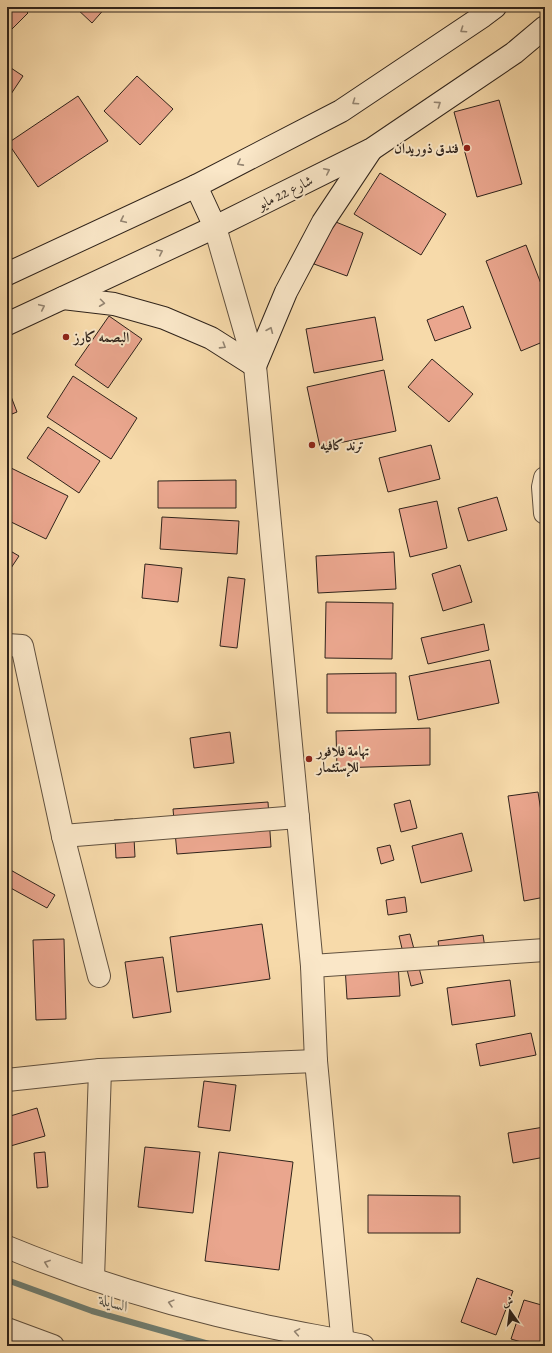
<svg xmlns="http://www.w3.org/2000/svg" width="552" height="1353" viewBox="0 0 552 1353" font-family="Alegreya,Amiri,serif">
	<rect width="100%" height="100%" fill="#f7daaa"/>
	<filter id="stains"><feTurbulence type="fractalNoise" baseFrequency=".005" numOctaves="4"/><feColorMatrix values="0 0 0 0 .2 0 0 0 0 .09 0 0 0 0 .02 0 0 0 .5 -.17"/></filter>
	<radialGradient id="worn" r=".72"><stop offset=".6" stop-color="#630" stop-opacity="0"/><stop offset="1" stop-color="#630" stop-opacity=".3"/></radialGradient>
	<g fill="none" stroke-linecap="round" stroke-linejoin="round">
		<polyline stroke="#717e71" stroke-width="6" points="7,1280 92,1311 216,1346"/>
	</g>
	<g fill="#eaa68e" stroke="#2f231b">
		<polygon points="7,7 22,7 28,13 7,34"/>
		<polygon points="75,7 106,7 92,23"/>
		<polygon points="11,68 23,76 7,100 7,74"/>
		<polygon points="137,76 173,109 140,145 104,111"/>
		<polygon points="78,96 108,141 38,187 8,143"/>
		<polygon points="499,100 522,184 477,197 454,112"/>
		<polygon points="380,173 446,214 421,255 354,214"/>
		<polygon points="331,220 363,233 347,276 314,264"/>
		<polygon points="526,245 545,294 545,341 521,351 486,261"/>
		<polygon points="463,306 471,328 435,341 427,320"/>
		<polygon points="109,316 142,339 108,388 75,365"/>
		<polygon points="375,317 383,360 314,373 306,329"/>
		<polygon points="432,359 473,394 449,422 408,387"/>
		<polygon points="384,370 396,431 320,447 307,387"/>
		<polygon points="73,376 137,418 111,459 47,417"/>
		<polygon points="7,386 17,412 7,416"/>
		<polygon points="48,427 100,461 79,493 27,458"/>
		<polygon points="431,445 440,479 388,492 379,458"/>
		<polygon points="7,466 68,496 46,539 7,520"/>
		<polygon points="236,480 236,508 158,508 158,481"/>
		<polygon points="497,497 507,530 468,541 458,508"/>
		<polygon points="437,501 447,548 410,557 399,509"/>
		<polygon points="162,517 239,521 237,554 160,549"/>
		<polygon points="7,549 19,556 7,574"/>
		<polygon points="394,552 396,589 318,593 316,556"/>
		<polygon points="145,564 182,568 178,602 142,598"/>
		<polygon points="460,565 472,602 443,611 432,574"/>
		<polygon points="228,577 245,579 237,648 220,646"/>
		<polygon points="326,602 393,603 392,659 325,658"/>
		<polygon points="484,624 489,650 428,664 421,638"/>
		<polygon points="490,660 499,703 418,720 409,676"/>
		<polygon points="396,673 396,713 327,713 327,674"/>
		<polygon points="430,728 430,765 337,768 336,731"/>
		<polygon points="230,732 234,763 194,768 190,738"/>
		<polygon points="538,792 545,837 545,897 524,901 508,796"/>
		<polygon points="410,800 417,828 401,832 394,804"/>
		<polygon points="268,802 271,847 177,854 173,809"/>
		<polygon points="133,819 135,857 116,858 114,820"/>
		<polygon points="462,833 472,871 421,883 412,846"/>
		<polygon points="390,845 394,860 381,864 377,848"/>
		<polygon points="7,868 55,895 47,908 7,886"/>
		<polygon points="405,897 407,912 388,915 386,900"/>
		<polygon points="262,924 270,979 177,992 170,937"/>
		<polygon points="410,934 423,983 411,986 399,936"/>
		<polygon points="483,935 487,961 442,968 438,941"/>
		<polygon points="7,937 11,972 7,973"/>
		<polygon points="64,939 66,1019 36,1020 33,940"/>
		<polygon points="163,957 171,1012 133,1018 125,962"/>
		<polygon points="398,963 400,996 347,999 345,966"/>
		<polygon points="510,980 515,1016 452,1025 447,988"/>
		<polygon points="531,1033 536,1055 480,1066 476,1044"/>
		<polygon points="204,1081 236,1085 230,1131 198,1127"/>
		<polygon points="37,1108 45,1136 7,1147 7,1117"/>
		<polygon points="544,1127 545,1157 513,1163 508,1133"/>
		<polygon points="145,1147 200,1152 193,1213 138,1207"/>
		<polygon points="45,1152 48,1187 37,1188 34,1153"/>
		<polygon points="219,1152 293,1162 279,1270 205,1261"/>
		<polygon points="368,1195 460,1196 460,1233 368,1233"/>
		<polygon points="477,1278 513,1291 496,1335 461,1322"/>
		<polygon points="524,1300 545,1306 544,1346 535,1346 511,1339"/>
	</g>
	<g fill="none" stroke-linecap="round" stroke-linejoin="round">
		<g stroke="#61513f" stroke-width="24">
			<g id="minor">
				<polyline points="215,227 255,366 312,966 316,1061 343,1346"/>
				<polyline points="545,478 543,487 545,513"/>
				<polyline points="7,645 22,646 63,836 99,976"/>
				<polyline points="63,836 298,817"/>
				<polyline points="312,966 545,950"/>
				<polyline points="7,1080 100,1070 316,1061"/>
				<path d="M7,1247c68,28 139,51 210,68 21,5 42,10 63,14 28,6 55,10 83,17"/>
				<polyline points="93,1279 100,1070"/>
				<polyline points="7,1329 53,1346"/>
			</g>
		</g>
		<g stroke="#2f231b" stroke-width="24">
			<g id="secondary">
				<polyline points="196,186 215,227"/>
				<polyline points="7,274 196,186 341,111 483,16 495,7"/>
				<polyline points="63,298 114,304 164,318 211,338 255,366 286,292 323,222 371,150"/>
				<polyline points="7,324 215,227 372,149 514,53 545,27"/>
			</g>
		</g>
		<use href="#minor" stroke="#fae7c8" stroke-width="22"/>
		<use href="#secondary" stroke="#fae7c8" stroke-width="22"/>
	</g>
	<defs><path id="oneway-chevron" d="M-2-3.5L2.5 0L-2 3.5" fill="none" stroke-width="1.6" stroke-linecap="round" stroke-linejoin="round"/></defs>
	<g stroke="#948572">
		<use href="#oneway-chevron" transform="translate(463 30) rotate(146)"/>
		<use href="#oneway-chevron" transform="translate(355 102) rotate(146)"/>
		<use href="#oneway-chevron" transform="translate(438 104) rotate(-34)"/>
		<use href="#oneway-chevron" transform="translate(240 163) rotate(152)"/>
		<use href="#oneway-chevron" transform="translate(327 171) rotate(-26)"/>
		<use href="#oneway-chevron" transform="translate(123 220) rotate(155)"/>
		<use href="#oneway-chevron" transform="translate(160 252) rotate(-25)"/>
		<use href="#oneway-chevron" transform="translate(102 303) rotate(7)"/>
		<use href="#oneway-chevron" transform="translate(42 307) rotate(-25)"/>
		<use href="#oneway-chevron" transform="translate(270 330) rotate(-67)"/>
		<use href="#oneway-chevron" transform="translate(223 346) rotate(32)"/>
		<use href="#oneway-chevron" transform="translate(47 1263) rotate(-160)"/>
		<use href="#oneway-chevron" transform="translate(171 1303) rotate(-165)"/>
		<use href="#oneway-chevron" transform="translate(297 1332) rotate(-170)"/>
	</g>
	<g fill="#8f2418" stroke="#fae7c8" stroke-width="1.5">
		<circle cx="467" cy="148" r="4"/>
		<circle cx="66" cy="337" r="4"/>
		<circle cx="312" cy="445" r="4"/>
		<circle cx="309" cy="759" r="4"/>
	</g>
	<g text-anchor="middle" stroke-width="4" stroke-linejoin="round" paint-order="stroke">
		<g font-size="14" font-weight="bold" fill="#2f231b" stroke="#fae7c8" text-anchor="start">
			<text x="459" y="153" text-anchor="end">فندق ذوريدان</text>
			<text x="74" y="342">البصمه كارز</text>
			<text x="320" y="450">ترند كافيه</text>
			<text x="317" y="756">تهامة فلافور<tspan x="317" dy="16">للإستثمار</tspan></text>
		</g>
		<g font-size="14" fill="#2f231b" stroke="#fae7c8">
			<text transform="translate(285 192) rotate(-26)" y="5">شارع 22 مايو</text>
		</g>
		<g font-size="15" font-style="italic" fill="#505046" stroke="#fae7c8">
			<text transform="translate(114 1303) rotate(16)" y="5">السايلة</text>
		</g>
	</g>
	<rect width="552" height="1353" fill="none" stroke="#f7daaa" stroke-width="24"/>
	<rect x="8" y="8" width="536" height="1337" fill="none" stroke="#2f231b" stroke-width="2"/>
	<rect x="12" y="12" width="528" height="1329" fill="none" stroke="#2f231b"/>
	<g transform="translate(510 1311) rotate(346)" stroke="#fae7c8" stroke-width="3" paint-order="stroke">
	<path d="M0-3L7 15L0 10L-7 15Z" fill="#2f231b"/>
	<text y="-6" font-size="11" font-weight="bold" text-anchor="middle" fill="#2f231b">ش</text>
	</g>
	<rect width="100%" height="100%" filter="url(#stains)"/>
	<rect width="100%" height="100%" fill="url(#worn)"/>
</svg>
